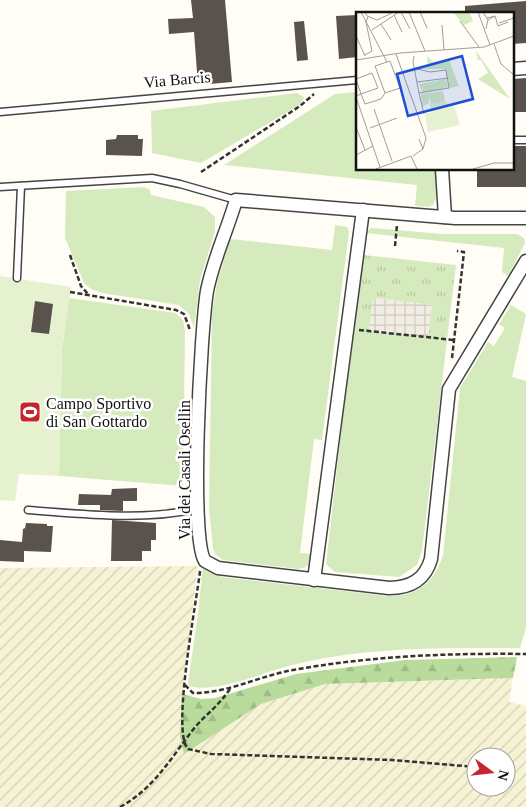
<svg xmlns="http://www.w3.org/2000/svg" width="526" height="807" viewBox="0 0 526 807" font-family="'Times New Roman',serif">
	<defs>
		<pattern id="farmland-furrows" width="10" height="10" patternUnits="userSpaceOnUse" patternTransform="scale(1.25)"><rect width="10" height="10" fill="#f6f3d4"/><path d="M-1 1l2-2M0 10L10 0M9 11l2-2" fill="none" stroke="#d2cfb5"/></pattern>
		<pattern id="forest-firs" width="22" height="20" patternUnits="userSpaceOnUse" patternTransform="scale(1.25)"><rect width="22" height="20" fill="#b9dc9c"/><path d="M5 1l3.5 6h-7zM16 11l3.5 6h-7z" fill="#9ebc85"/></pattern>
		<pattern id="park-tufts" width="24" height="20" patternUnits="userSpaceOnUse" patternTransform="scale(1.25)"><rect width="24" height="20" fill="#d5ebbd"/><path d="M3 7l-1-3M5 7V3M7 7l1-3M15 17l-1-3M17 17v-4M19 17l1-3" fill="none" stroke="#b6c8a1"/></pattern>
		<pattern id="plaza-grid" width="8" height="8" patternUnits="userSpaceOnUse" patternTransform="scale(1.25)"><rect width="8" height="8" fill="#f1ede2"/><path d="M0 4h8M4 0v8" fill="none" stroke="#cecac1"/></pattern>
	</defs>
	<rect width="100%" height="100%" fill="#fffdf5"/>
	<path fill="url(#farmland-furrows)" fill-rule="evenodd" d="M198,566l-16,128 -2,43 45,-11 36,-22 64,-20 188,-6 -4,24 17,4v101h-526v-239zM476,757h30v30h-30z"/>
	<g fill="#d5ebbd">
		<polygon points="357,92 357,169 435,169 436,198 433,205 428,207 415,206 417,185 224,165 335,94"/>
		<polygon points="297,93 304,97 301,104 201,163 152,153 151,111"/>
		<polygon points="144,187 150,190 151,195 204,207 215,217 215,231 200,280 194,328 189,314 179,305 102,293 91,289 84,283 65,238 66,191"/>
		<polygon points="335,225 347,227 349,232 322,440 314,439 300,553 312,554 308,565 304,568 298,569 223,560 215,554 213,548 209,508 212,314 217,283 230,239 332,250"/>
		<polygon points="372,228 443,234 517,234 524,238 525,243 508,276 502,272 504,248 366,233 368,230"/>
		<polygon points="69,298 176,313 183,320 185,331 183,486 59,476 62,349"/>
		<path d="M511,305l15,9 -14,63 14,4v247l-6,20c-81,0 -164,-2 -242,21 -25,8 -64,24 -89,17l-1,-3 10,-70 5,-47 4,5 15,6 166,19c30,0 46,-13 55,-41l17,-167 28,-46 6,4 11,-18 -6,-4z"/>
		<polygon points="353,329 447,340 422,551 417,565 399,577 335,572 326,564"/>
	</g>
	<polygon fill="url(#forest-firs)" points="517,657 513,678 325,684 261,704 184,754 180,737 182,694 201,699 215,698 296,674 405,660"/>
	<polygon fill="url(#park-tufts)" points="363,255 456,265 447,340 428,338 431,305 374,298 369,331 353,329"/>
	<polygon fill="#e6f2cf" points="0,276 71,287 62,349 59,476 19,474 15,501 0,500"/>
	<polygon fill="url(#plaza-grid)" points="373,298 432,305 428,338 369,331"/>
	<g fill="#5a524d">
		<polygon points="191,0 225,0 232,82 198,85 194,32 169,34 168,19 193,18"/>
		<polygon points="526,1 526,43 512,44 512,14 465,14 465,6"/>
		<polygon points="357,15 357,57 339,59 336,16"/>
		<polygon points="304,21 308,60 297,61 294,22"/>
		<polygon points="526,78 526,112 512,112 512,79"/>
		<polygon points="117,135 138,135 138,139 143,139 142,156 106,155 106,140 116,139"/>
		<polygon points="512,146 526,146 526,187 477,187 477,169 512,169"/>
		<polygon points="35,301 53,304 49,334 31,332"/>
		<polygon points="137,488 137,501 123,501 123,511 100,510 100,505 78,505 79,494 111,495 112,489"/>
		<polygon points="112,520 156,523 156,540 151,540 151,551 142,551 142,561 111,561"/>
		<polygon points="26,523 47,524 47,526 53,526 51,552 24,551 24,562 0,561 0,540 22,542 23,529 25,528"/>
	</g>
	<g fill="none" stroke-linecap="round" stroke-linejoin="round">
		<g stroke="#444" stroke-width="9">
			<g id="lane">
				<polyline points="0,112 357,80"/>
				<polyline points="512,140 526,140"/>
				<polyline points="0,187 152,178 180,184 236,200"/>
				<polyline points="17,278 21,186"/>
				<path d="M28,510c56,4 113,11 169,-1"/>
			</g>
		</g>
		<g stroke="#444" stroke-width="15">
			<g id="street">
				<polyline points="512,69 526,68"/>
				<polyline points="442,169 445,217"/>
				<path d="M526,218h-71l-219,-18c-9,31 -23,60 -29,91 -6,36 -18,248 -2,270l13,7 171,20c21,0 36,-8 42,-29l18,-170 77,-128"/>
				<polyline points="314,580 363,210"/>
			</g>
		</g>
		<g stroke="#333" stroke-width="2.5" stroke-dasharray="5 2.5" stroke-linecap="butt">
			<polyline points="201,172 300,106 314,94"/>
			<polyline points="395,246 397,225"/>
			<polyline points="70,255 81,286 88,294"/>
			<polyline points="70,292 176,310 184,314 190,330"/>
			<polyline points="359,330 454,340"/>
			<polyline points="452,358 464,252 457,251"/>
			<path d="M200,571c-3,29 -29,161 -12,178l23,5 181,6 84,7"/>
			<path d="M185,685l8,8c36,0 66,-17 100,-23 77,-14 155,-17 233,-16"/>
			<path d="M120,807c35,-19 52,-51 76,-81 12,-13 23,-21 34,-37"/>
		</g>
		<use href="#lane" stroke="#fff" stroke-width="6"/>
		<use href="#street" stroke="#fff" stroke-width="12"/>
	</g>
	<defs>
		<g id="stadium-square" transform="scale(1.125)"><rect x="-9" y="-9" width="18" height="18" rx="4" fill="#c4262e" stroke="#fff"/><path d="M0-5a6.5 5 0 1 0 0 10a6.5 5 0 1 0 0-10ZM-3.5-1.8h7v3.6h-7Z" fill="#fff"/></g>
	</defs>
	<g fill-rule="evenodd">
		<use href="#stadium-square" x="30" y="412"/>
	</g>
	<g text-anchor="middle" stroke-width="5" stroke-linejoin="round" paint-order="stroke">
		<g font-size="16" fill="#111" stroke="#fff">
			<text transform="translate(177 79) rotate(-5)" y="6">Via Barcis</text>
			<text transform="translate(184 470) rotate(-90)" y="6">Via dei Casali Osellin</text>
		</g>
		<g font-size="16" fill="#111" stroke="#fff" text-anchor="start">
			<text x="46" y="409">Campo Sportivo<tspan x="46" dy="18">di San Gottardo</tspan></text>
		</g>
	</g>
	<g transform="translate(356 12)">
		<rect width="158" height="158" fill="#fffdf5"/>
		<path d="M97,0h16l4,9 -9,4zM120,39l20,28 14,20 -32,-20 10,-6 -7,-13h-3zM71,44l6,6 16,-2 10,26 -9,2 -4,-19h-24l6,-2zM90,67l2,8 -25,6 -4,-9zM87,79l2,10 -14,3 -2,-8v7l-7,4 -1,-13z" fill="#d5ebbd"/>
		<path d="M89,89l4,5 5,-1 6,20 -32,7 -3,-18 6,-1 -1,-9z" fill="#e6f2cf"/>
		<path fill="none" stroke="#a09f9a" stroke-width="1" d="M5,0l26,50M9,0l2,4 10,4 15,-7M45,0l9,17M53,0l16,39M64,0l7,16M122,0l12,33M127,0l5,8 -2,9M38,3l8,17M139,4l3,10 10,-4M131,6l8,-2 -7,4M104,9l19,26M143,11l15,-5M25,12l10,16M86,13l2,25M16,18l27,-18M0,24l9,20M138,32l7,20 13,11M40,42l30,84 -3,11M9,43l7,-4 -6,-29 2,-5M58,44l-1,6 6,31 30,-5 -3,-18 -16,2 -16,-4M0,48l44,-7 84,-6 30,-11M34,49l10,27 -15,5 -10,-27zM61,70l31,-4M63,81l5,21M0,84l5,-2 17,-6 -6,-15 -16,6 5,15 4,10 16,-5 4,-6M0,85l24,70M18,97l18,52M0,115l9,23M14,116l27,-10M0,143l17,-9M57,144l10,-7 -4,-10M20,157l35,-13 6,13M117,157l21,-6h20"/>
		<path fill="#1d4ed8" fill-opacity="0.15" stroke="#1d4ed8" stroke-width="2.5" d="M106,44l11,43 -65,17 -11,-42z"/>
		<rect width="158" height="158" fill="none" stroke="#111" stroke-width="2.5"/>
	</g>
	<g transform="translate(491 772) rotate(105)"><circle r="24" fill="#ffffff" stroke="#a0a0a0"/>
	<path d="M0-4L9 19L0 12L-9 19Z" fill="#c4262e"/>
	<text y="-8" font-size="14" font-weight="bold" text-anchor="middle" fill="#111111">N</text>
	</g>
</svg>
